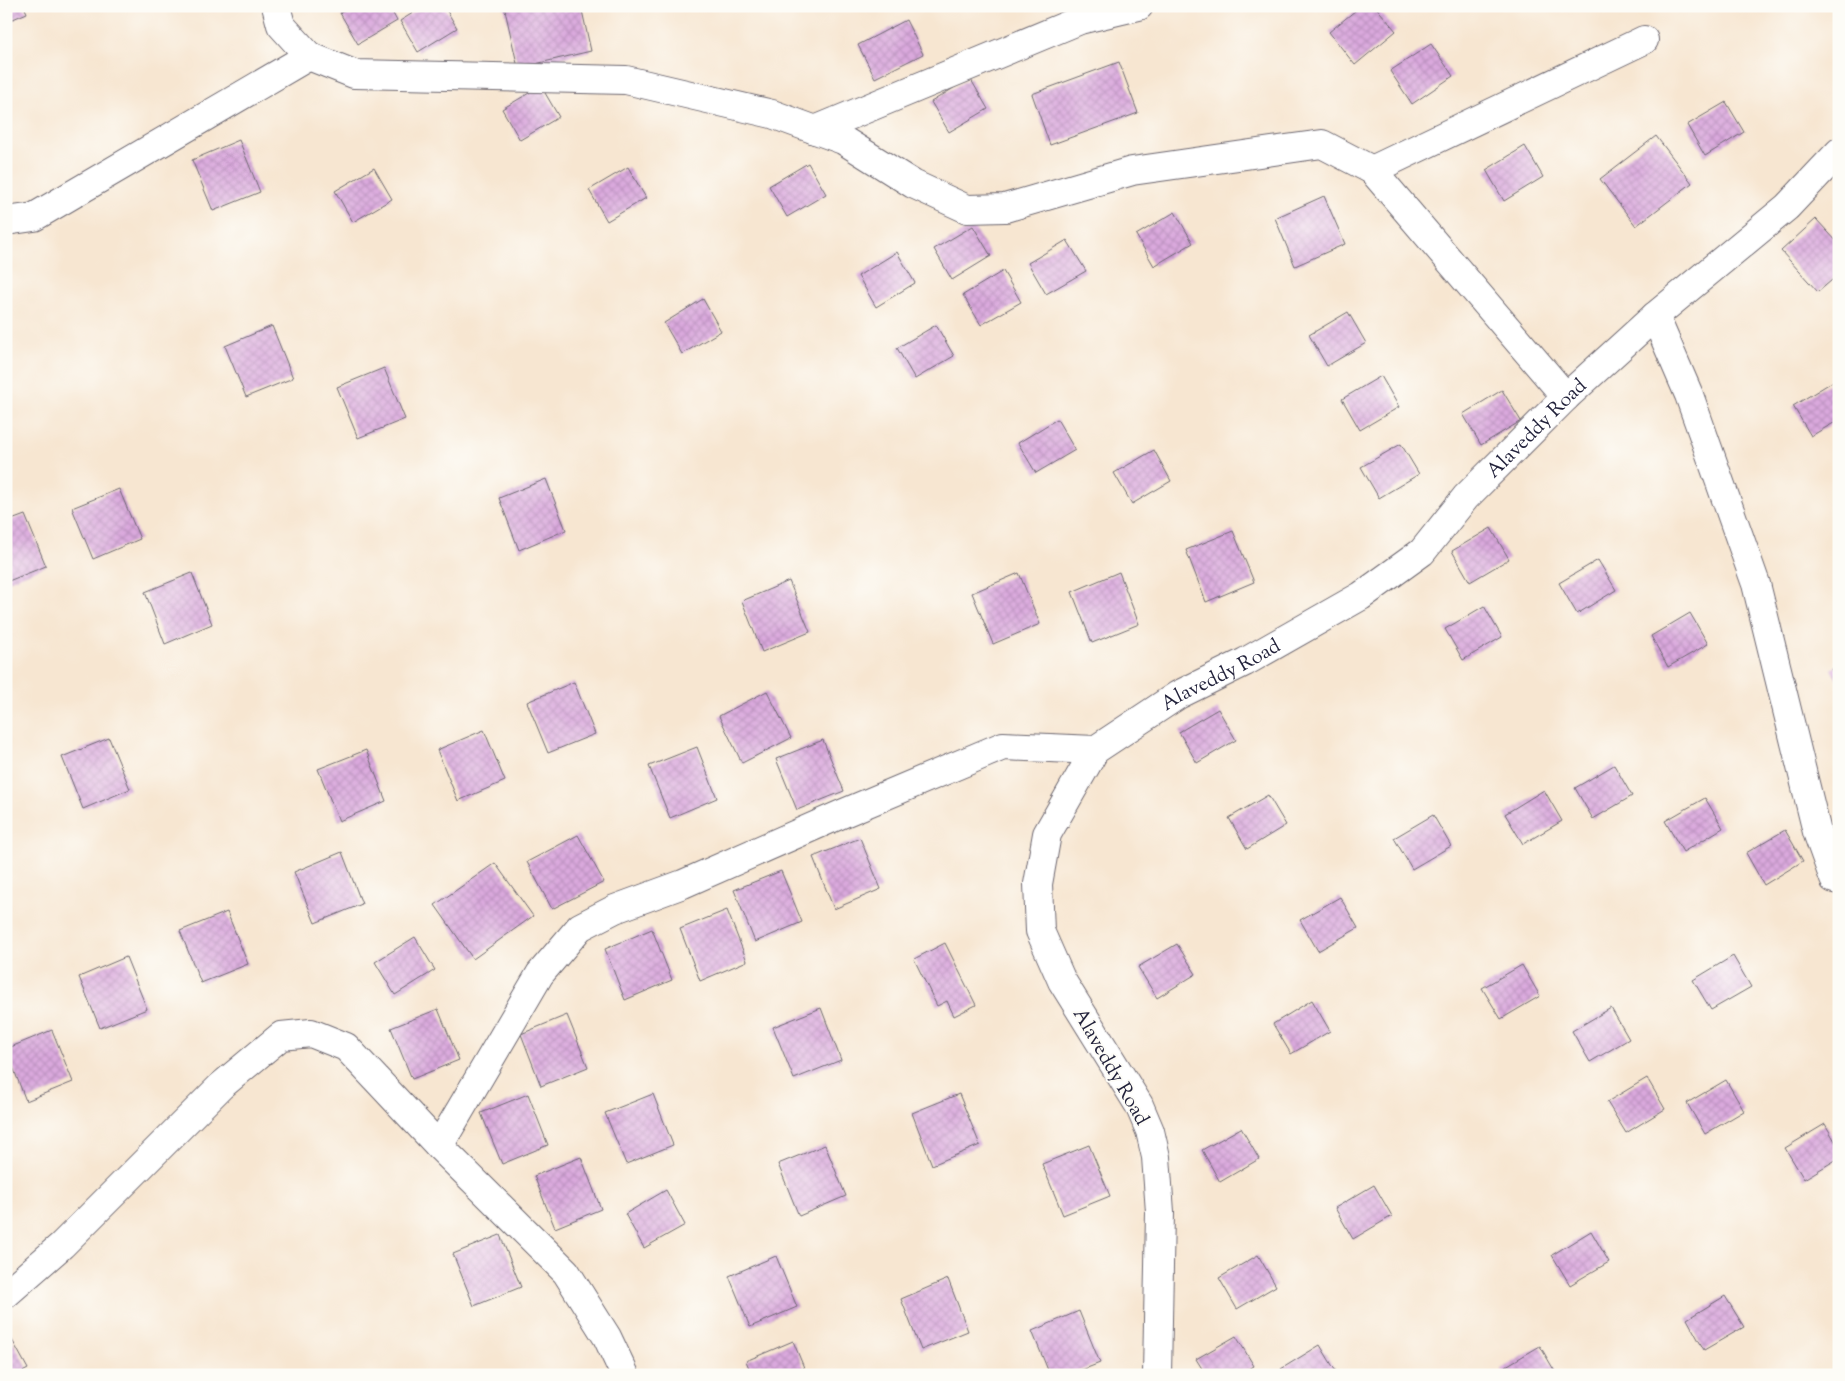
<svg xmlns="http://www.w3.org/2000/svg" width="1845" height="1381" viewBox="0 0 1845 1381" font-family="'Sorts Mill Goudy',serif">
	<defs>
		<pattern id="building-cross-hatch" width="8" height="8" patternUnits="userSpaceOnUse" patternTransform="scale(1.25)"><rect width="8" height="8" fill="#daa9dd"/><path d="M0 0l8 8M0 8l8-8" fill="none" stroke="#bb91bf"/></pattern>
	</defs>
	<rect width="100%" height="100%" fill="#fdfcf7"/>
	<filter id="ink" filterUnits="userSpaceOnUse"><feTurbulence type="fractalNoise" baseFrequency=".02" numOctaves="2"/><feDisplacementMap in="SourceGraphic" scale="10" xChannelSelector="R" yChannelSelector="G"/><feConvolveMatrix kernelMatrix="1 2 1 2 8 2 1 2 1" color-interpolation-filters="sRGB"/></filter>
	<filter id="wash" filterUnits="userSpaceOnUse"><feTurbulence type="fractalNoise" baseFrequency=".0096" numOctaves="4" result="noise"/><feDisplacementMap in="SourceGraphic" scale="20" xChannelSelector="R" yChannelSelector="G"/><feGaussianBlur stdDeviation="1.12" result="paint"/><feColorMatrix in="noise" values="0 0 0 0 0 0 0 0 0 0 0 0 0 0 0 0 0 1.4 0 .05"/><feComposite in="paint" operator="in"/></filter>
	<g filter="url(#wash)">
		<rect width="100%" height="100%" fill="#f7e6d1"/>
		<g id="blocks">
			<g fill="url(#building-cross-hatch)">
				<polygon points="6,6 24,6 27,13 6,22"/>
				<polygon points="352,6 389,6 397,21 358,44 340,13"/>
				<polygon points="424,6 444,6 457,28 418,52 400,21"/>
				<polygon points="504,6 581,6 591,51 518,68"/>
				<polygon points="1361,6 1375,6 1396,31 1355,65 1329,32"/>
				<polygon points="906,20 923,54 875,78 858,45"/>
				<polygon points="1431,44 1453,76 1412,104 1390,71"/>
				<polygon points="1119,62 1138,113 1050,145 1032,94"/>
				<polygon points="970,78 988,109 949,132 931,102"/>
				<polygon points="541,86 559,117 520,140 502,109"/>
				<polygon points="1726,102 1744,132 1705,156 1687,125"/>
				<polygon points="1656,136 1692,183 1636,226 1600,179"/>
				<polygon points="239,140 260,192 213,211 192,160"/>
				<polygon points="1525,146 1543,177 1504,201 1486,170"/>
				<polygon points="808,163 826,194 787,217 769,186"/>
				<polygon points="628,167 646,198 607,221 589,190"/>
				<polygon points="374,168 392,199 353,222 335,191"/>
				<polygon points="1324,196 1345,244 1295,266 1275,218"/>
				<polygon points="1175,212 1193,243 1154,266 1136,235"/>
				<polygon points="1816,219 1839,244 1839,274 1818,292 1781,251"/>
				<polygon points="973,226 991,256 952,280 934,249"/>
				<polygon points="1067,240 1086,271 1046,294 1028,263"/>
				<polygon points="897,252 915,283 876,307 858,276"/>
				<polygon points="1003,271 1021,302 981,325 963,295"/>
				<polygon points="703,299 721,331 682,354 664,323"/>
				<polygon points="1348,312 1366,343 1327,366 1309,335"/>
				<polygon points="936,325 954,356 915,379 897,348"/>
				<polygon points="272,326 293,378 246,397 225,346"/>
				<polygon points="384,368 405,419 358,438 337,387"/>
				<polygon points="1381,376 1399,407 1360,430 1342,399"/>
				<polygon points="1832,382 1839,393 1839,420 1811,436 1793,406"/>
				<polygon points="1502,390 1521,421 1481,445 1463,414"/>
				<polygon points="1057,419 1075,450 1036,473 1018,443"/>
				<polygon points="1401,444 1419,474 1379,498 1361,467"/>
				<polygon points="1154,450 1171,481 1132,504 1114,473"/>
				<polygon points="546,479 566,530 519,550 499,498"/>
				<polygon points="119,489 140,539 93,559 72,508"/>
				<polygon points="25,515 46,566 6,582 6,522"/>
				<polygon points="1491,528 1509,559 1470,582 1452,551"/>
				<polygon points="1233,531 1254,582 1206,602 1186,550"/>
				<polygon points="1598,560 1616,590 1577,614 1559,583"/>
				<polygon points="1119,572 1139,624 1092,643 1072,592"/>
				<polygon points="192,573 212,624 165,644 145,592"/>
				<polygon points="1019,573 1040,624 993,644 972,593"/>
				<polygon points="789,581 810,632 762,652 742,601"/>
				<polygon points="1484,606 1502,637 1463,660 1445,629"/>
				<polygon points="1690,613 1708,644 1668,667 1651,636"/>
				<polygon points="1839,665 1839,683 1831,669"/>
				<polygon points="574,682 595,734 548,753 527,702"/>
				<polygon points="767,691 791,738 742,763 719,716"/>
				<polygon points="1218,709 1236,740 1197,763 1179,732"/>
				<polygon points="484,730 505,781 458,801 437,750"/>
				<polygon points="109,738 130,789 83,809 62,757"/>
				<polygon points="823,740 844,791 797,810 776,759"/>
				<polygon points="697,747 717,798 670,818 649,766"/>
				<polygon points="366,750 386,801 339,821 318,769"/>
				<polygon points="1614,765 1632,796 1593,819 1575,788"/>
				<polygon points="1544,790 1562,821 1523,844 1505,814"/>
				<polygon points="1268,795 1286,825 1247,849 1229,818"/>
				<polygon points="1705,798 1723,828 1683,852 1665,821"/>
				<polygon points="1433,815 1451,846 1412,869 1394,838"/>
				<polygon points="1785,830 1803,861 1764,885 1746,853"/>
				<polygon points="578,835 604,882 552,909 527,862"/>
				<polygon points="860,838 881,889 834,909 813,857"/>
				<polygon points="342,852 362,904 315,923 294,872"/>
				<polygon points="495,863 533,916 473,959 435,905"/>
				<polygon points="781,871 802,922 755,942 734,890"/>
				<polygon points="1340,897 1358,928 1318,951 1300,920"/>
				<polygon points="727,910 747,961 700,981 680,929"/>
				<polygon points="227,912 248,964 201,983 180,931"/>
				<polygon points="652,929 672,980 625,1000 605,949"/>
				<polygon points="415,937 435,970 395,995 375,962"/>
				<polygon points="945,943 976,1005 954,1016 947,1001 937,1006 914,959"/>
				<polygon points="1177,944 1196,974 1157,998 1138,967"/>
				<polygon points="1733,956 1751,987 1711,1010 1693,980"/>
				<polygon points="126,957 147,1009 100,1028 79,977"/>
				<polygon points="1522,965 1540,996 1501,1019 1482,988"/>
				<polygon points="1312,1000 1330,1031 1291,1054 1273,1024"/>
				<polygon points="821,1008 841,1060 794,1079 773,1027"/>
				<polygon points="1611,1008 1629,1039 1590,1062 1572,1031"/>
				<polygon points="438,1009 459,1060 412,1079 391,1028"/>
				<polygon points="567,1015 588,1067 541,1086 521,1034"/>
				<polygon points="52,1030 73,1082 26,1101 6,1049"/>
				<polygon points="1647,1078 1665,1109 1626,1133 1607,1102"/>
				<polygon points="1726,1080 1744,1111 1705,1134 1687,1103"/>
				<polygon points="528,1094 548,1145 502,1164 481,1113"/>
				<polygon points="653,1094 673,1145 626,1164 605,1113"/>
				<polygon points="959,1094 980,1145 932,1165 912,1113"/>
				<polygon points="1825,1124 1839,1148 1839,1158 1804,1179 1785,1148"/>
				<polygon points="1241,1128 1259,1159 1220,1182 1202,1150"/>
				<polygon points="825,1145 846,1196 799,1216 778,1164"/>
				<polygon points="1089,1145 1110,1196 1063,1215 1042,1164"/>
				<polygon points="581,1157 601,1209 555,1228 534,1176"/>
				<polygon points="1374,1185 1392,1216 1353,1239 1335,1208"/>
				<polygon points="666,1190 685,1225 644,1248 625,1214"/>
				<polygon points="1591,1231 1609,1262 1570,1285 1552,1255"/>
				<polygon points="500,1235 521,1287 474,1306 453,1254"/>
				<polygon points="1258,1255 1276,1286 1237,1309 1219,1278"/>
				<polygon points="776,1256 797,1307 750,1327 729,1276"/>
				<polygon points="948,1279 968,1331 921,1350 901,1299"/>
				<polygon points="1725,1296 1744,1327 1704,1350 1687,1319"/>
				<polygon points="1079,1311 1100,1363 1069,1375 1050,1375 1032,1331"/>
				<polygon points="6,1329 28,1369 17,1375 6,1375"/>
				<polygon points="1236,1336 1254,1366 1240,1375 1206,1375 1196,1359"/>
				<polygon points="793,1341 807,1375 752,1375 746,1361"/>
				<polygon points="1320,1345 1338,1375 1285,1375 1281,1369"/>
				<polygon points="1540,1346 1557,1375 1504,1375 1501,1369"/>
			</g>
		</g>
	</g>
	<g filter="url(#ink)">
		<use href="#blocks" fill-opacity="0" stroke="#6d6770" stroke-width="1"/>
		<g fill="none" stroke-linecap="round" stroke-linejoin="round">
			<g stroke="#6d6770" stroke-width="30">
				<g id="minor">
					<polyline points="276,6 281,25 309,56 354,74 626,80 772,114 843,140 913,184 967,209 1005,208 1132,171 1322,144 1372,170 1566,397"/>
					<polyline points="815,130 1080,20 1139,6"/>
					<polyline points="1372,170 1644,40"/>
					<polyline points="6,221 34,217 309,56"/>
					<polyline points="1655,316 1689,395 1756,584 1817,832 1834,879 1839,880"/>
					<polyline points="439,1146 540,974 580,927 615,909 683,884 844,813 1003,746 1095,750"/>
					<polyline points="6,1294 62,1245 221,1086 281,1036 311,1033 346,1047 439,1146 566,1272 607,1337 625,1375"/>
					<path id="s1" d="M1157,1375l3,-163 -4,-55 -6,-26 -11,-26 -77,-124 -22,-50 -2,-47 9,-50 48,-84 83,-55 67,-33 116,-66 61,-44 44,-55 100,-100 89,-81 132,-109 52,-55"/>
				</g>
			</g>
			<use href="#minor" stroke="#fff" stroke-width="28"/>
		</g>
	</g>
	<g text-anchor="middle" stroke-width="4" stroke-linejoin="round" paint-order="stroke">
		<g font-size="20" fill="#22223b" stroke="#fdfcf7">
			<text dy="7" stroke="none"><textPath href="#s1" startOffset="1220">Alaveddy Road</textPath></text>
			<text dy="7" stroke="none"><textPath href="#s1" startOffset="815">Alaveddy Road</textPath></text>
			<text transform="translate(1112 1066) rotate(60)" y="7">Alaveddy Road</text>
		</g>
	</g>
	<rect width="1845" height="1381" fill="none" stroke="#fdfcf7" stroke-width="25"/>
</svg>
